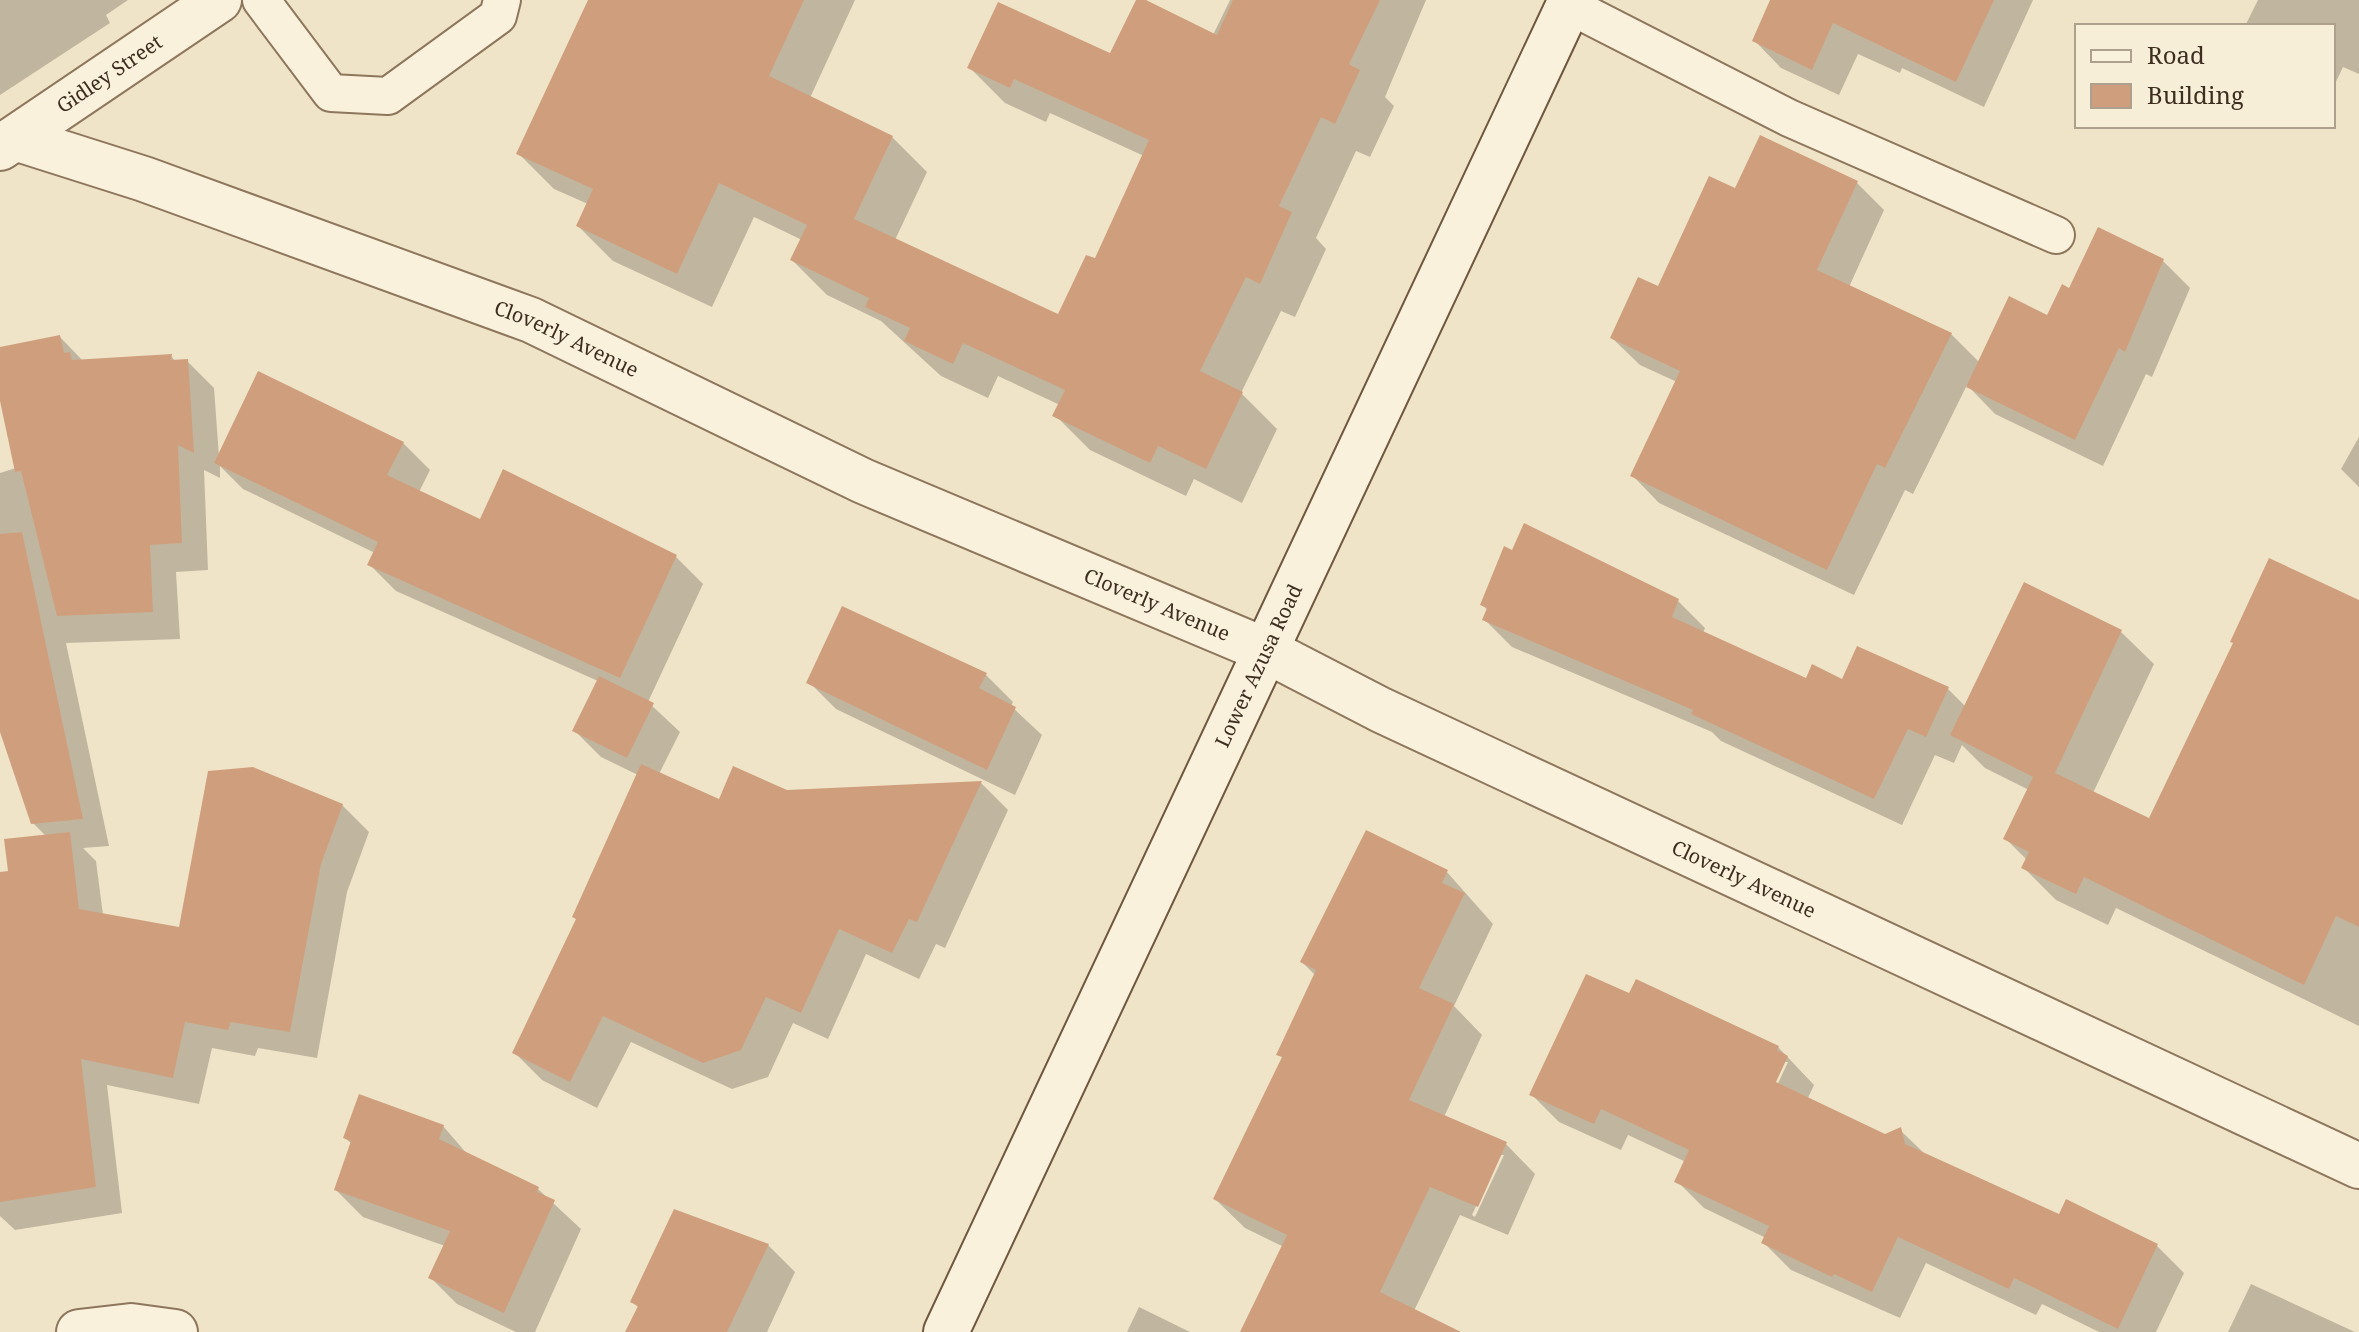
<svg xmlns="http://www.w3.org/2000/svg" width="2359" height="1332" viewBox="0 0 2359 1332" font-family="'Noto Serif',serif">
	<rect width="100%" height="100%" fill="#f0e4c8"/>
	<g fill="#0003" fill-rule="evenodd">
		<polygon points="0,0 128,0 106,15 110,23 0,95"/>
		<polygon points="591,0 855,0 810,98 892,137 927,172 895,240 1059,317 1096,261 1144,156 1050,113 1046,122 1005,103 970,68 1111,56 1138,0 1213,35 1230,0 1426,0 1385,97 1394,106 1370,157 1356,151 1316,238 1326,249 1295,317 1281,311 1241,393 1277,429 1242,503 1194,479 1186,496 1090,450 1055,415 1060,405 998,376 988,398 941,376 881,321 827,295 792,260 802,240 754,217 712,307 613,261 578,226 588,204 554,189 519,154"/>
		<polygon points="1773,0 2033,0 1984,107 1902,68 1900,73 1858,54 1839,95 1781,68 1754,40"/>
		<polygon points="2258,0 2359,0 2359,74 2343,67 2333,88 2333,26 2245,26"/>
		<polygon points="1857,183 1884,210 1849,287 1951,334 1980,363 2048,317 2070,291 2099,230 2163,261 2190,288 2152,377 2146,374 2103,466 1995,414 1967,385 1913,494 1905,490 1854,595 1659,503 1632,475 1677,382 1640,365 1612,338 1659,289 1736,191"/>
		<polygon points="60,337 84,362 171,356 176,362 187,361 214,388 219,457 403,443 430,470 419,492 481,522 676,557 703,584 648,702 680,732 659,774 720,801 786,792 981,783 1008,810 945,948 936,944 919,979 866,954 828,1039 793,1023 768,1077 732,1089 631,1042 597,1108 542,1080 515,1053 577,920 574,917 638,775 601,757 574,730 598,681 396,591 369,564 375,553 243,489 220,466 220,478 204,470 208,570 176,572 180,639 66,643 109,846 83,848 96,861 103,915 180,929 342,805 369,832 347,892 317,1058 258,1048 255,1056 212,1048 199,1104 107,1085 122,1213 15,1230 0,1216 0,874 10,873 47,837 33,823 0,726 0,473 16,468 0,391 0,349"/>
		<polygon points="2359,437 2359,487 2341,469"/>
		<polygon points="1678,601 1705,628 1703,633 1807,681 1948,689 1966,707 2121,632 2154,664 2093,793 2150,820 2359,631 2359,1026 2116,908 2108,925 2056,900 2024,868 2027,860 2006,839 2029,790 1985,768 1962,745 1954,763 1935,755 1902,825 1721,741 1712,732 1512,647 1485,620 1489,611 1482,605"/>
		<polygon points="986,675 1013,702 1011,706 1042,735 1015,795 836,709 809,682"/>
		<path d="M1446,871l47,53 -39,82 28,29 -38,82 62,27 29,30 -27,61 -48,-20 -46,96 31,21h-203l42,-85 -39,-19 -30,-29 69,-140 -5,-5 36,-79 -13,-13zM1499,1155h5l-29,62 -3,-2z"/>
		<path d="M1637,982l141,65 36,38 -7,15 78,36 15,-6 27,26 133,61 7,-15 90,44 27,27 -28,59h-57l-57,-28 -6,11 -110,-52 -26,55 -109,-48 -27,-27 2,-5 -62,-30 -27,-27 9,-19 -58,-27 -7,15 -62,-28 -27,-27 97,-99zM1784,1062h4l-14,30 -4,-1z"/>
		<polygon points="443,1126 469,1156 538,1189 581,1229 535,1332 516,1332 457,1304 430,1277 445,1246 363,1217 336,1190 352,1144 345,1138"/>
		<polygon points="768,1245 795,1272 767,1332 628,1332 639,1308 633,1302"/>
		<polygon points="2251,1284 2355,1332 2228,1332"/>
		<polygon points="1139,1307 1190,1332 1127,1332"/>
	</g>
	<g fill="#cf9f7d">
		<polygon points="588,0 804,0 769,76 893,136 854,219 1058,314 1086,255 1095,258 1149,140 1014,79 1010,88 967,68 998,2 1110,53 1136,0 1146,0 1217,35 1233,0 1380,0 1349,64 1360,70 1335,124 1321,117 1279,206 1292,212 1260,284 1246,277 1200,371 1243,392 1206,469 1158,446 1150,463 1052,416 1065,390 963,343 953,364 904,341 910,328 865,307 869,298 790,260 807,225 719,183 677,274 576,226 593,189 516,154"/>
		<polygon points="1770,0 1994,0 1956,82 1833,23 1812,70 1752,41"/>
		<polygon points="1760,135 1858,181 1817,270 1952,333 1885,468 1877,464 1827,570 1630,476 1680,371 1610,338 1638,277 1658,286 1709,176 1735,188"/>
		<polygon points="2098,227 2164,259 2125,352 2119,348 2075,440 1966,387 2009,296 2047,315 2062,284 2069,288"/>
		<polygon points="60,335 64,353 70,352 72,360 172,354 171,360 188,359 194,453 178,445 182,543 150,545 153,612 57,616 21,471 15,472 0,401 0,347"/>
		<polygon points="258,371 404,442 387,475 480,519 503,469 677,555 620,678 367,565 378,542 214,463"/>
		<polygon points="1524,523 1679,599 1672,617 1806,678 1812,664 1842,679 1857,646 1949,687 1926,737 1908,729 1874,799 1691,714 1693,710 1482,620 1487,608 1480,605 1504,546 1512,550"/>
		<polygon points="22,532 83,819 31,824 0,732 0,534"/>
		<polygon points="2269,558 2359,600 2359,927 2336,916 2304,985 2084,877 2076,894 2021,868 2029,852 2003,839 2033,777 1950,735 2024,582 2122,630 2055,773 2149,818 2233,643 2230,642"/>
		<polygon points="842,606 987,673 979,688 1016,707 987,770 806,683"/>
		<polygon points="599,676 654,703 627,758 572,731"/>
		<polygon points="641,764 719,799 733,766 787,790 982,781 917,922 909,919 892,953 839,929 801,1013 766,997 741,1050 703,1063 603,1016 570,1082 512,1053 576,919 572,917"/>
		<polygon points="253,767 343,804 321,864 290,1032 231,1022 228,1030 185,1022 173,1078 81,1059 96,1187 0,1202 0,872 8,871 4,839 70,832 79,909 179,927 208,771"/>
		<polygon points="1366,830 1448,870 1442,883 1465,893 1419,988 1454,1004 1409,1100 1507,1142 1478,1207 1430,1187 1380,1292 1461,1332 1240,1332 1287,1235 1213,1199 1282,1057 1276,1055 1316,970 1300,962"/>
		<polygon points="1586,974 1629,993 1636,979 1779,1046 1777,1050 1788,1056 1776,1082 1885,1134 1901,1127 1905,1144 2059,1214 2066,1199 2158,1244 2118,1329 2014,1278 2009,1289 1898,1237 1872,1292 1834,1274 1832,1277 1761,1243 1769,1226 1674,1182 1689,1150 1601,1109 1594,1124 1529,1095"/>
		<polygon points="359,1094 444,1125 439,1139 539,1187 537,1192 555,1200 504,1313 428,1278 450,1231 334,1190 351,1141 343,1138"/>
		<polygon points="674,1209 769,1244 727,1332 625,1332 638,1306 630,1302"/>
	</g>
	<g fill="none" stroke-linecap="round" stroke-linejoin="round">
		<g stroke="#8d765c" stroke-width="40">
			<g id="service">
				<polyline points="261,0 331,93 388,96 498,16 502,0"/>
				<polyline points="1568,5 1789,118 2056,235"/>
			</g>
		</g>
		<g stroke="#8d765c" stroke-width="48">
			<g id="minor">
				<path id="s1" d="M18,139l126,40 387,141 332,161 404,170 114,59 978,456"/>
				<path id="s2" d="M0,148l219,-148"/>
				<polyline points="79,1332 131,1326 175,1332"/>
			</g>
		</g>
		<g stroke="#6f573f" stroke-width="48">
			<g id="secondary">
				<path id="s3" d="M946,1332l625,-1332"/>
			</g>
		</g>
		<use href="#service" stroke="#faf1dc" stroke-width="36"/>
		<use href="#minor" stroke="#faf1dc" stroke-width="44"/>
		<use href="#secondary" stroke="#faf1dc" stroke-width="44"/>
	</g>
	<g text-anchor="middle" stroke-width="6" stroke-linejoin="round" paint-order="stroke">
		<g font-size="20" fill="#3d2e20" stroke="#f7eed8">
			<text dy="7" stroke="none"><textPath href="#s2" startOffset="132">Gidley Street</textPath></text>
			<text dy="7" stroke="none"><textPath href="#s1" startOffset="584">Cloverly Avenue</textPath></text>
			<text dy="7" stroke="none"><textPath href="#s1" startOffset="1232">Cloverly Avenue</textPath></text>
			<text dy="7" stroke="none"><textPath href="#s3" startOffset="736">Lower Azusa Road</textPath></text>
			<text dy="7" stroke="none"><textPath href="#s1" startOffset="1880">Cloverly Avenue</textPath></text>
		</g>
	</g>
	<rect x="2075" y="24" width="260" height="104" fill="#f7eed8" stroke="#ada18e" stroke-width="2"/>
	<rect x="2091" y="50" width="40" height="12" fill="#faf1dc" stroke="#ada18e" stroke-width="2"/>
	<text x="2147" y="64" font-size="24" fill="#3d2e20">Road</text>
	<rect x="2091" y="84" width="40" height="24" fill="#cf9f7d" stroke="#ada18e" stroke-width="2"/>
	<text x="2147" y="104" font-size="24" fill="#3d2e20">Building</text>
</svg>
